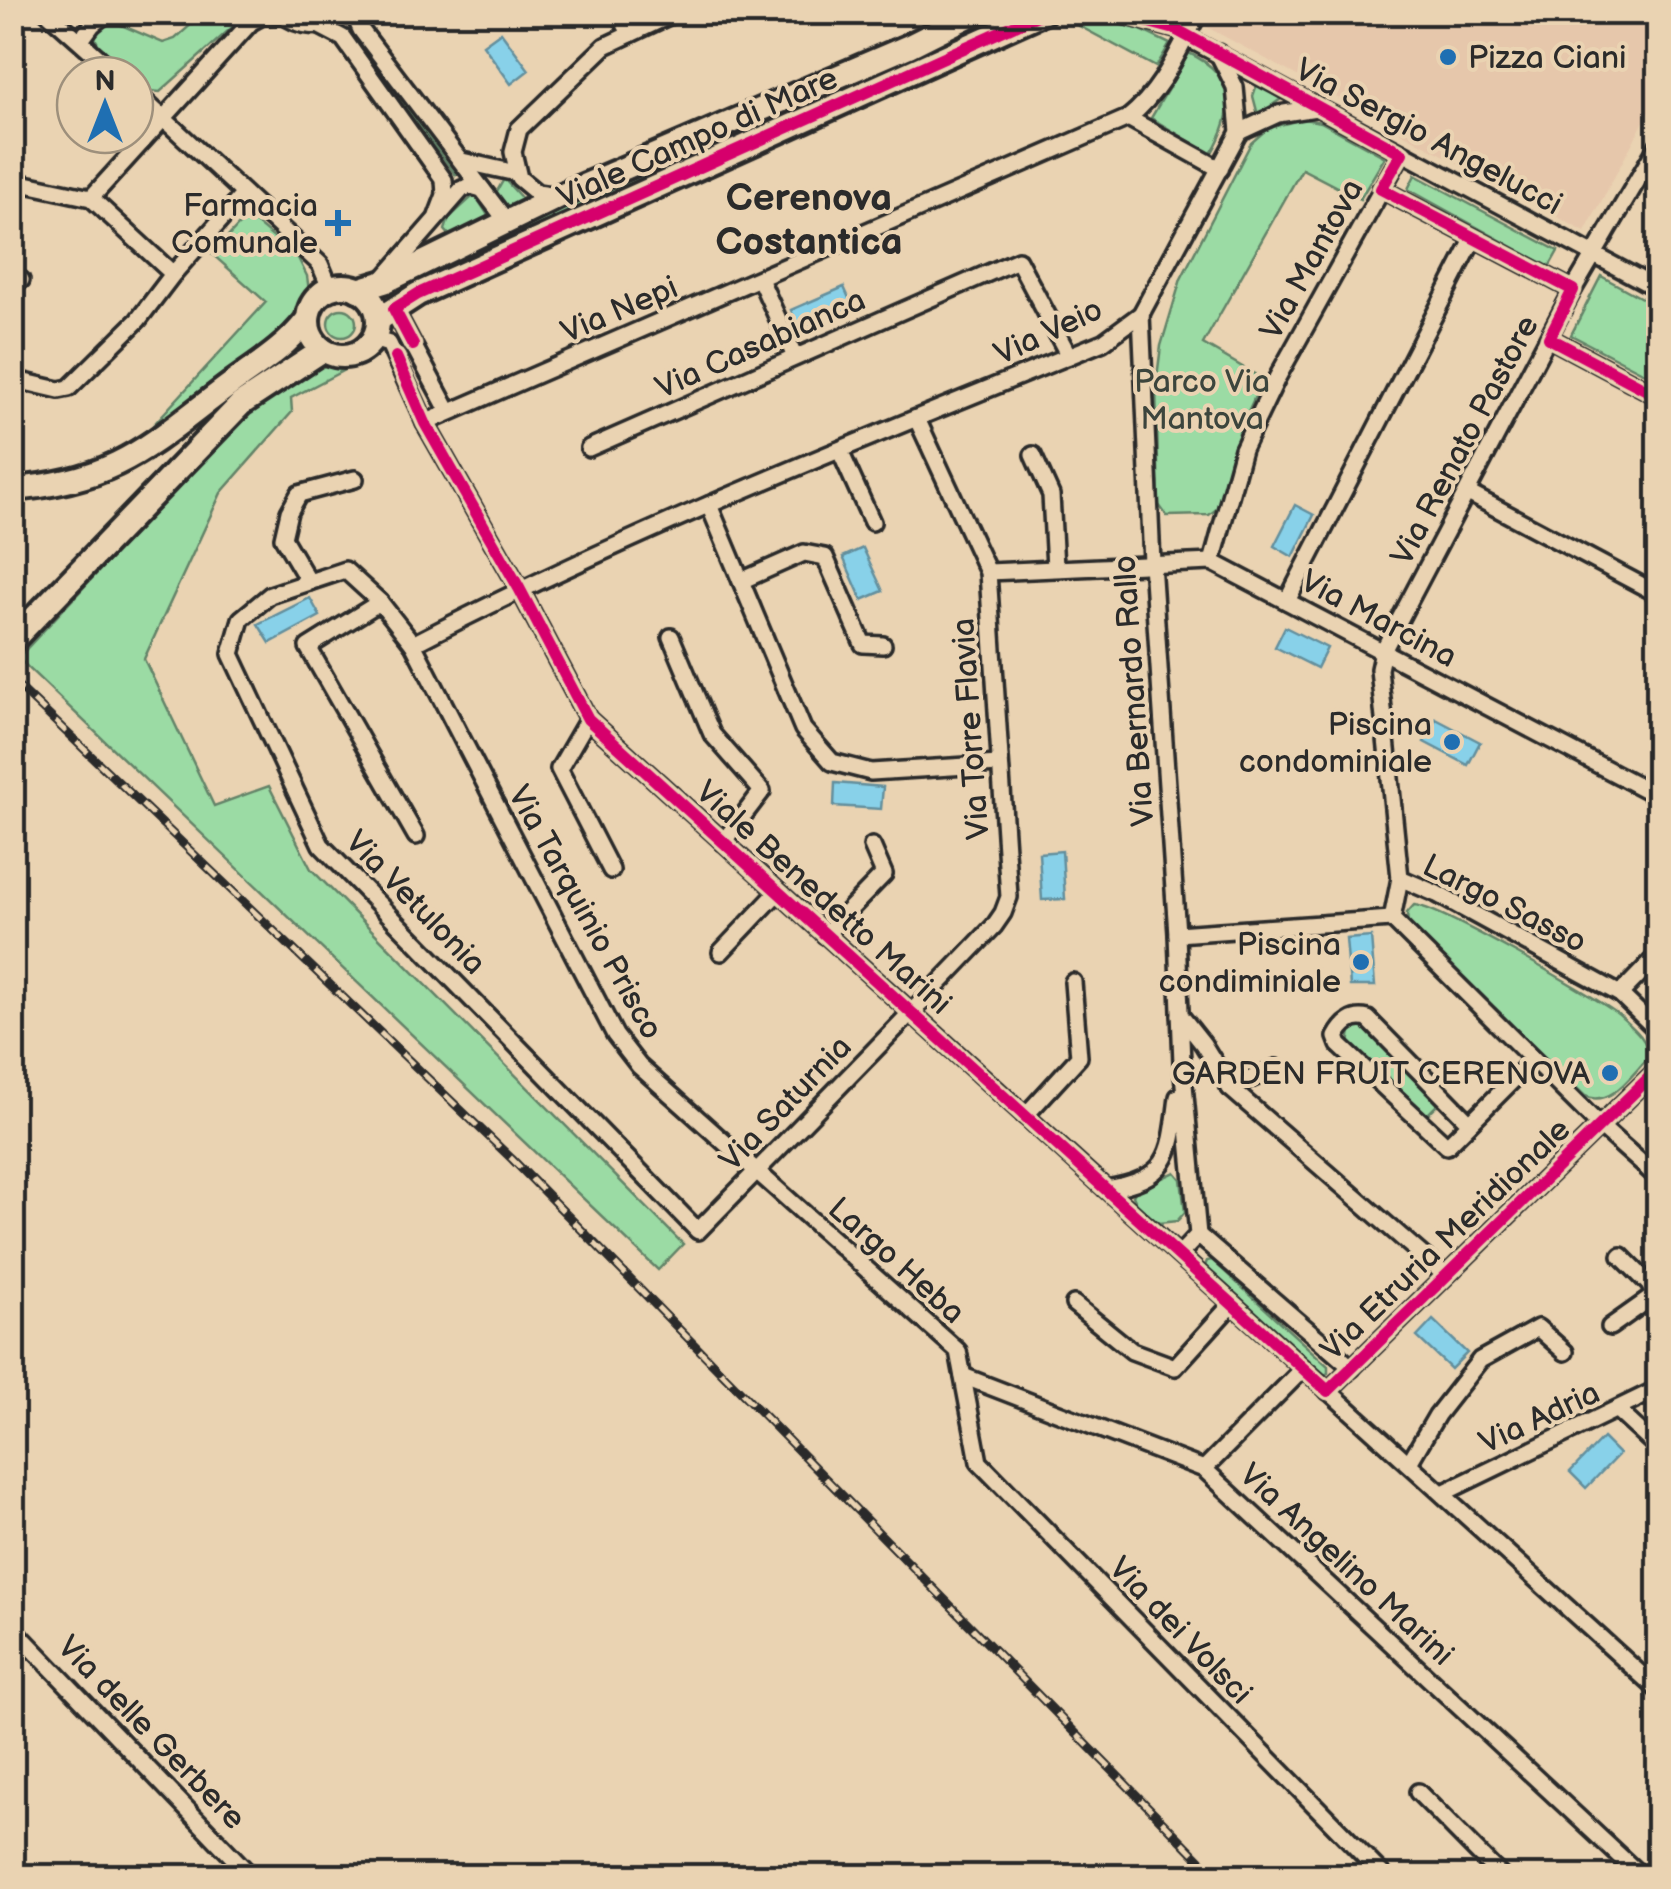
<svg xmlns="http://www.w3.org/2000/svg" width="1671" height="1889" viewBox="0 0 1671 1889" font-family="'Balsamiq Sans',sans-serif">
	<rect width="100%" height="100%" fill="#ead3b2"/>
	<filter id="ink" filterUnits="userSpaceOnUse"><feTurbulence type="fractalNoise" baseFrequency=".01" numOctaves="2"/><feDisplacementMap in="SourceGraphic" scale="20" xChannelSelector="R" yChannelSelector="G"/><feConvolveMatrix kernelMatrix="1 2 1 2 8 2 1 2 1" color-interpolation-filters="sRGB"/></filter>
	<g filter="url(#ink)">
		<polygon fill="#e6c7ab" points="1658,13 1658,95 1585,232 1183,14"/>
		<g fill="#9bdba4" stroke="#638368" stroke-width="2.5">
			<polygon points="204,13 248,13 160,92 150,91 101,49 95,38 99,25 112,21 163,43 175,39"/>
			<polygon points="991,13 1037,13 526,234 521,230 522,223 947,35"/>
			<polygon points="1086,16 1139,29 1170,44 1156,67 1066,19"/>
			<polygon points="357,39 459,172 456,175 354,41"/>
			<path d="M1189,53c49,23 47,59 22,101l-60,-36z"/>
			<polygon points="1257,84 1281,99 1258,115 1253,96"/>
			<polygon points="1303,119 1321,122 1385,157 1360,199 1302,169 1203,344 1263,379 1240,429 1219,507 1209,515 1167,516 1159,505 1156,385 1161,346 1181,279 1251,143 1268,128"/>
			<polygon points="1415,175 1558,251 1549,267 1408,189"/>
			<polygon points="504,179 526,203 512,209 504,207 496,193"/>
			<polygon points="472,197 477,198 491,220 451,237 445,230 449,218"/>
			<polygon points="251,219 298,258 307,276 309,291 292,329 144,435 266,302 212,254 240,224"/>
			<polygon points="1601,276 1658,307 1658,380 1571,335"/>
			<circle cx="342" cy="323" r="14"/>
			<polygon points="311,366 352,366 291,398 292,412 221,493 144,659 214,806 269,786 311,869 683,1244 658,1270 18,658 248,411"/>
			<path d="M1414,905c24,1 181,91 205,110 12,11 31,25 29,43 -17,17 -37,50 -63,38l-177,-172 -1,-11z"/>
			<polygon points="1356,1026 1366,1026 1440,1102 1426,1116 1349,1045 1351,1030"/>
			<polygon points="1175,1172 1181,1179 1185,1212 1177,1221 1159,1223 1138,1207 1133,1196 1136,1190"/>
			<polygon points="1212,1260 1328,1366 1328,1373 1324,1375 1205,1266 1207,1261"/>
		</g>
		<g fill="#88d1e9" stroke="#638f9d" stroke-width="2.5">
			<polygon points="501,32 529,70 511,84 483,45"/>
			<polygon points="844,287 853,307 799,330 791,310"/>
			<polygon points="1295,505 1314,515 1293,557 1274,546"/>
			<polygon points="863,548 883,591 862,600 843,557"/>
			<polygon points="310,598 320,616 270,643 258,624"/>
			<polygon points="1285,627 1327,648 1317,668 1275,647"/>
			<polygon points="1436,719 1480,742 1468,765 1424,742"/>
			<polygon points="835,783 883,787 881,809 834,806"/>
			<polygon points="1062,851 1065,899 1042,900 1039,853"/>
			<polygon points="1371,937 1375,986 1350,986 1346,939"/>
			<polygon points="1433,1320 1467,1353 1451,1369 1417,1337"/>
			<polygon points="1603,1438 1619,1454 1586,1488 1570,1472"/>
		</g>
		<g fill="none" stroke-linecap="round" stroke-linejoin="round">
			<g stroke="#2b2b2b" stroke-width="22">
				<g id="street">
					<polyline points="47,12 118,75"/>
					<path d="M279,12c21,17 45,19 66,0"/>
					<polyline points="353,12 361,30 505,219 514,219"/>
					<polyline points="619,12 630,34"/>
					<polyline points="1112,12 1175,29"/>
					<polyline points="1161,12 1186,37 1658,289"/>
					<polyline points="320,26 343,38 444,180 445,195 437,216"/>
					<polyline points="81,40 92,25 108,12"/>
					<polyline points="135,92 320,264 330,288"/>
					<polyline points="1128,118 1220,169"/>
					<polyline points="1239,132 1278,114 1316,108"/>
					<polyline points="462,161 516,173"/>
					<polyline points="12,181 91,198 173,274 243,195"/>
					<polyline points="1381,189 1573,290"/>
					<polyline points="558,196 537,193 519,178 513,152 519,129 605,46 677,12"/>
					<polyline points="91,198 251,22 262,16 282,15"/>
					<polyline points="386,276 462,189 471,186 482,189"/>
					<polyline points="12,278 21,280"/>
					<polyline points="760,279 795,357"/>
					<polyline points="394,309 449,412"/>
					<polyline points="1141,314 1152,563 1177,934 1182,1063 1198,1235 1179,1255"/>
					<polyline points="1549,338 1658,396"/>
					<polyline points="373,339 389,344 425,423 519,588 588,719 1658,1690"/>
					<polyline points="12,379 59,390 69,388 138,320 173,274"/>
					<path d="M917,419l71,153 21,325 -6,16 -9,13c-98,103 -197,204 -296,305l-377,-386 -90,-191 10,-35 29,-24 75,-25 35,32 33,42 202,391 24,31 319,285 21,111 405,414"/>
					<path d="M425,423l703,-305c35,-28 50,-67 71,-106"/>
					<polyline points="589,448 1018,260 1069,356"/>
					<polyline points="840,451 872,522"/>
					<polyline points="1033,455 1051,495 1055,567"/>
					<polyline points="1468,493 1658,594"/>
					<polyline points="709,505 803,729 832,762 871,772 999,764"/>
					<polyline points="1212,562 1243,449 1277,378 1402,153"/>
					<polyline points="988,572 1212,562 1658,796"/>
					<polyline points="741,581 804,553 825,557 863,644 883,645"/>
					<polyline points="309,582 283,538 289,512 299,494 355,479"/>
					<polyline points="1287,601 1474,238"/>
					<polyline points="380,602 308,647 416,836"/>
					<polyline points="671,637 712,734 762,791 723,842"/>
					<path d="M413,644c223,-116 458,-207 690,-302l38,-28 98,-182 -4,-45 -17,-34"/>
					<polyline points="588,719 559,769 611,870"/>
					<polyline points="1400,878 1379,669 1383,651 1573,290 1658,145"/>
					<polyline points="1177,934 1392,919"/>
					<polyline points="825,935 884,874 872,846"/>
					<polyline points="721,952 778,892"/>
					<polyline points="1620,994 1658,955"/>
					<polyline points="1180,1015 1203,1044 1230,1088 1445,1275"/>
					<polyline points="1658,1031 1620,994 1437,894 1400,878 1392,919 1600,1126 1658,1178"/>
					<polyline points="1230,1088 1276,1068"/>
					<polyline points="1025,1116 1079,1057 1073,982"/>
					<path d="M1470,1123l-102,-104c-16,-4 -25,5 -32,18l3,8 108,101 86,-86"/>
					<path d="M1106,1189c65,-10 65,-35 72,-92"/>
					<polyline points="1198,1235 1352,1368"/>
					<polyline points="1621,1256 1649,1284 1657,1299"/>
					<polyline points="1074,1304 1132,1351 1175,1367 1232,1304"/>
					<polyline points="1610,1327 1648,1300 1658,1299"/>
					<polyline points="963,1376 1204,1469 1641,1876"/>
					<polyline points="1328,1391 1658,1069"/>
					<polyline points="1617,1410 1658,1448"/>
					<polyline points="1409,1463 1437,1415 1480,1360 1538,1328 1565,1352"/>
					<polyline points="1204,1469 1303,1369"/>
					<polyline points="1443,1493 1658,1389"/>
					<polyline points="12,1627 251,1876"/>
					<polyline points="1418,1792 1501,1876"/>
				</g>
			</g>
			<g stroke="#2b2b2b" stroke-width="30">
				<g id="secondary">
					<circle cx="343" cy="321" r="35"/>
					<polyline points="358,290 384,282 562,195 909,46 977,12"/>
					<polyline points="378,320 418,294 1044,12"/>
					<path d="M12,489c107,-8 138,-45 219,-105 29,-21 53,-35 76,-64"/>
					<polyline points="12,641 241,404 323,350"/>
				</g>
			</g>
			<use href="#street" stroke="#ead3b2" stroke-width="15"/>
			<use href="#secondary" stroke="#ead3b2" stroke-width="22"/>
			<g stroke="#2b2b2b" stroke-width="9">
				<polyline id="rail" points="12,680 512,1159 1216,1876"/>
			</g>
			<use href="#rail" stroke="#ead3b2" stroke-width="5" stroke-dasharray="15" stroke-linecap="butt"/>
			<g stroke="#ead3b2" stroke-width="19">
				<g id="cycleway">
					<polyline points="1112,12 1175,29 1402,153 1381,189 1573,290 1549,338 1658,396"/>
					<polyline points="413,345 394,309 418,294 1044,12"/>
					<polyline points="396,357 425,423 519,588 588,719 1328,1391 1658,1069"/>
				</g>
			</g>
			<use href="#cycleway" stroke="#d6006c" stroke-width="12"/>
		</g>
	</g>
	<g fill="#1f6fb2" stroke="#ead3b2" stroke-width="4">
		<circle cx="1448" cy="57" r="10"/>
		<path d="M333 208h10v10h10v10h-10v10h-10v-10h-10v-10h10z"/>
		<circle cx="1452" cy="742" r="10"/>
		<circle cx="1361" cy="962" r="10"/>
		<circle cx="1610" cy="1073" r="10"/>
	</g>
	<g text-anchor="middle" stroke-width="8" stroke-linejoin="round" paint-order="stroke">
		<g font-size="32" fill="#2b2b2b" stroke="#ead3b2" text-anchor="end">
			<text x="1468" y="68" text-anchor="start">Pizza Ciani</text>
			<text x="318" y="216">Farmacia<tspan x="318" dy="37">Comunale</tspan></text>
			<text x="1432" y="735">Piscina<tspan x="1432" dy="37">condominiale</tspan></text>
			<text x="1341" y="955">Piscina<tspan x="1341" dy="37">condiminiale</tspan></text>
			<text x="1590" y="1084">GARDEN FRUIT CERENOVA</text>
		</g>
		<g font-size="32" fill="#2b2b2b" stroke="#ead3b2">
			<text transform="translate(1429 136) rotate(28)" y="11">Via Sergio Angelucci</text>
			<text transform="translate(697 137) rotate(-24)" y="11">Viale Campo di Mare</text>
			<text transform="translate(1311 259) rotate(-61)" y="11">Via Mantova</text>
			<text transform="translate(619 309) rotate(-23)" y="11">Via Nepi</text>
			<text transform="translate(1048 331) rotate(-25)" y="11">Via Veio</text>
			<text transform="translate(760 343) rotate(-24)" y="11">Via Casabianca</text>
			<text transform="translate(1464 440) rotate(-62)" y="11">Via Renato Pastore</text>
			<text transform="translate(1379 618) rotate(28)" y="11">Via Marcina</text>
			<text transform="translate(1133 691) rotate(-94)" y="11">Via Bernardo Rallo</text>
			<text transform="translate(970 729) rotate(-94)" y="11">Via Torre Flavia</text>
			<text transform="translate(824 897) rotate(42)" y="11">Viale Benedetto Marini</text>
			<text transform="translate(416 902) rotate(46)" y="11">Via Vetulonia</text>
			<text transform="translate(1505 903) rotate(27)" y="11">Largo Sasso</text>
			<text transform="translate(586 912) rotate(61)" y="11">Via Tarquinio Prisco</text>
			<text transform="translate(785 1103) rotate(-46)" y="11">Via Saturnia</text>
			<text transform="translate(1445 1239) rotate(-44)" y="11">Via Etruria Meridionale</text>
			<text transform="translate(897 1260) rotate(42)" y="11">Largo Heba</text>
			<text transform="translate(1539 1417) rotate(-25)" y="11">Via Adria</text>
			<text transform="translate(1347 1564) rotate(43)" y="11">Via Angelino Marini</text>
			<text transform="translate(1181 1630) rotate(46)" y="11">Via dei Volsci</text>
			<text transform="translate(152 1732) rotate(46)" y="11">Via delle Gerbere</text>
		</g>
		<g font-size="32" fill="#3c453d" stroke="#ead3b2">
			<text x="1202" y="392">Parco Via<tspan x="1202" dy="37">Mantova</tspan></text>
		</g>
		<g font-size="38" font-weight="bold" fill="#2b2b2b" stroke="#ead3b2">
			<text x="809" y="210">Cerenova<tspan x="809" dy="44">Costantica</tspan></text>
		</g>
	</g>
	<rect width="1671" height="1889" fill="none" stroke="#ead3b2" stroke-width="50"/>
	<rect x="25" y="25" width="1621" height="1839" fill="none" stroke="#2b2b2b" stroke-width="4" filter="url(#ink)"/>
	<g transform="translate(105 105)"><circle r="48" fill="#ead3b2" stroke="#9e907c" stroke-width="2.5"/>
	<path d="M0-8L18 38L0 25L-18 38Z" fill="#1f6fb2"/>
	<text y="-15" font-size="28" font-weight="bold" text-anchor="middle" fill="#2b2b2b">N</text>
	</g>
</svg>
